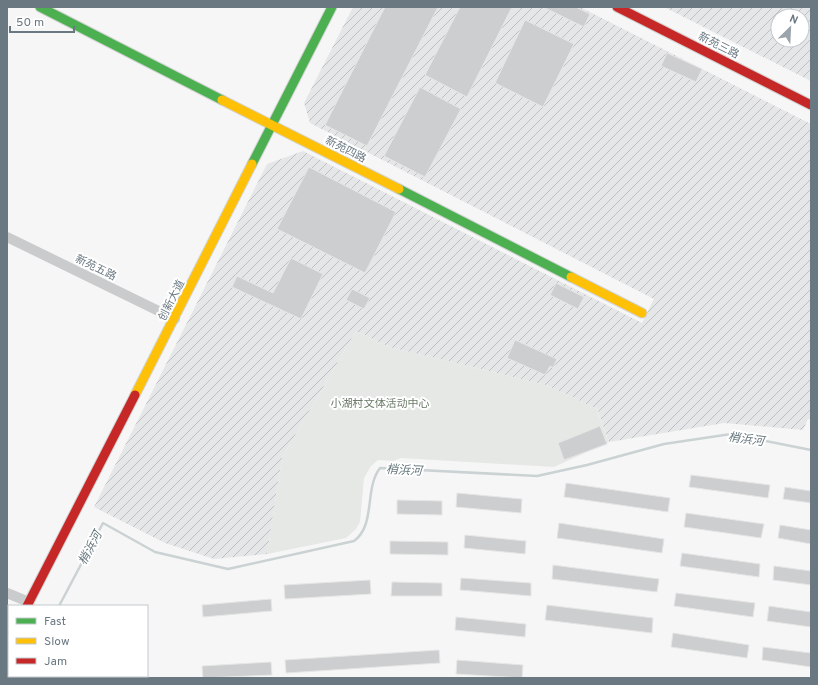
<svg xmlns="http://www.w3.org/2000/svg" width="818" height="685" viewBox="0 0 818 685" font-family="Overpass,'Noto Sans SC',sans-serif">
	<defs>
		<pattern id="industrial-furrows" width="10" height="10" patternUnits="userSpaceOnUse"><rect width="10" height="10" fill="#e5e6e7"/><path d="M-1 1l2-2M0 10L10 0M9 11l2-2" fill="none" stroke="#bebfc1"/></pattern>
	</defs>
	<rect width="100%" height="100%" fill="#f6f6f6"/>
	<g fill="url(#industrial-furrows)" fill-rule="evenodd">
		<polygon points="353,7 580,7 811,124 811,420 808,419 803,430 724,423 609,442 598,412 599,410 546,385 389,347 356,331 282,458 267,554 214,559 165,543 94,507 267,164 303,151 642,323 654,299 310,123 304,103"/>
		<path d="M664,7h147v74l-16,-8zM778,16h24v24h-24z"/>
	</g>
	<polygon fill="#e5e8e4" points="356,331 389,347 546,385 599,410 598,413 609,442 554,467 401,458 393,461 378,460 371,466 364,478 360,522 356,529 346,538 267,554 282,458"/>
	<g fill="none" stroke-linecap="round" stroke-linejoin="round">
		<g stroke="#cbd2d4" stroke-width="2.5">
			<path d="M59,606l44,-83 52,29 73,17 126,-28c22,-16 10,-52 26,-73l157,8 50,-11 77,-21 67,-10 80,16"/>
			<polyline points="7,610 9,611"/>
		</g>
	</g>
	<g fill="#cdcecf" stroke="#e6e6e6">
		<polygon points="385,7 438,7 367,146 325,125"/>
		<polygon points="460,7 512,7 467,97 425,75"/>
		<polygon points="543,7 576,7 590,14 584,27"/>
		<polygon points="525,20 574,44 543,107 495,83"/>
		<polygon points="667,53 702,69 696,82 661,66"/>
		<polygon points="420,87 461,109 425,177 384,156"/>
		<polygon points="309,167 396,212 365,273 277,229"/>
		<polygon points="291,258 323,274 301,319 232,287 237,276 273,293"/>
		<polygon points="556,283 584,297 578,309 550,295"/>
		<polygon points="352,289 370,298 364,309 346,300"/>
		<polygon points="515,340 557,359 553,368 550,366 545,375 507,358"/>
		<polygon points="600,426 607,444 564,460 558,443"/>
		<polygon points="691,475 770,485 768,498 689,487"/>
		<polygon points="566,483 670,498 668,512 564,497"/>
		<polygon points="785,487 811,491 811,503 783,499"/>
		<polygon points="457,493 522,499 521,513 456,507"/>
		<polygon points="397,500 442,501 442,515 397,514"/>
		<polygon points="686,513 764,524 761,538 684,527"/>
		<polygon points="559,523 664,539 662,553 557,538"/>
		<polygon points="780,525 811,530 811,544 778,538"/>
		<polygon points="465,535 526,541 525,554 464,548"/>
		<polygon points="390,541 448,542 448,555 390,554"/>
		<polygon points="682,553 760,564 759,577 680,566"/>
		<polygon points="553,565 659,579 657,592 552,579"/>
		<polygon points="774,566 811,571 811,585 773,580"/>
		<polygon points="461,578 531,583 531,596 460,590"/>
		<polygon points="370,580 371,594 285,599 284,585"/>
		<polygon points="392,582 442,583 442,596 391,596"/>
		<polygon points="676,593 755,603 753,617 674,606"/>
		<polygon points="271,599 272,611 203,617 202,605"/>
		<polygon points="547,605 653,618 652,633 545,620"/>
		<polygon points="769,606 811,612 811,627 767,621"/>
		<polygon points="456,617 526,624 525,637 455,630"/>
		<polygon points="673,633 749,645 747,658 671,647"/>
		<polygon points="763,647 811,653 811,667 762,660"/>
		<polygon points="439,650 440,663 286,673 285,660"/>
		<polygon points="457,660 523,665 522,678 456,674"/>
		<polygon points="271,662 272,675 203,678 202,666"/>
	</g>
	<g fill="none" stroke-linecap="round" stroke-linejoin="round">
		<g stroke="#d2d3d3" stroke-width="11">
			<g id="fast">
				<polyline points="40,7 222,100"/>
				<polyline points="252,164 332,7"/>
				<polyline points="399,189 571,277"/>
			</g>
		</g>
		<g stroke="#d2d3d3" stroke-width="11">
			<g id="slow">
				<polyline points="222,100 399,189"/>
				<polyline points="571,277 642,313"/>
				<polyline points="135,395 252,164"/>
			</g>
		</g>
		<g stroke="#d2d3d3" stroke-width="11">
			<g id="jam">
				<polyline points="617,7 811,105"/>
				<polyline points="27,606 135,395"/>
			</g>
		</g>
		<g stroke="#c9cbcc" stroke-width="10">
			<polyline points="7,237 175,319"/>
			<polyline points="7,593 29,602"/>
			<polyline points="7,639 9,640"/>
			<polyline points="7,654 9,649"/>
		</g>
		<use href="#fast" stroke="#4caf50" stroke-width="9"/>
		<use href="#slow" stroke="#ffc107" stroke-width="9"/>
		<use href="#jam" stroke="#c62828" stroke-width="9"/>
	</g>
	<g text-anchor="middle" stroke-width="4" stroke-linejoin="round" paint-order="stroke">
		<g font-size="11" fill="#6a7882" stroke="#fff">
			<text transform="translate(719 45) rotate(27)" y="4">新苑三路</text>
			<text transform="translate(346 149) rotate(27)" y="4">新苑四路</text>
			<text transform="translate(96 267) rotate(26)" y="4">新苑五路</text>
			<text transform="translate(171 300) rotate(-63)" y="4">创新大道</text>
		</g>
		<g font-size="11" fill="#6c7a68" stroke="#fff">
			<text x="380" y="407">小湖村文体活动中心</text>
		</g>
		<g font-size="12" font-style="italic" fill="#66777e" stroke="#fff">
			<text transform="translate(746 439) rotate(8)" y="4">梢浜河</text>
			<text transform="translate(404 470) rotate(3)" y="4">梢浜河</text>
			<text transform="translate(90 548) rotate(-62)" y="4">梢浜河</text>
		</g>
	</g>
	<rect width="818" height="685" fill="none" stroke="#6a7882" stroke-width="16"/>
	<rect x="8" y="605" width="140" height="72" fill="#ffffff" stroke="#c3c9cd"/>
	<rect x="16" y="618" width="20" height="6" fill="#4caf50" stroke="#c3c9cd"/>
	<text x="44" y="625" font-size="12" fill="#6a7882">Fast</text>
	<rect x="16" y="638" width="20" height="6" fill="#ffc107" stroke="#c3c9cd"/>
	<text x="44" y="645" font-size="12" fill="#6a7882">Slow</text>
	<rect x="16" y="658" width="20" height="6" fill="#c62828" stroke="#c3c9cd"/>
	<text x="44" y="665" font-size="12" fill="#6a7882">Jam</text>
	<g transform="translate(790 28) rotate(24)"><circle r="19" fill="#ffffff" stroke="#c3c9cd"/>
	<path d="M0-3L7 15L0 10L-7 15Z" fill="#9ba4ab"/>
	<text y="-6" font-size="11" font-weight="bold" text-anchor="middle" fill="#6a7882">N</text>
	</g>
	<path d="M10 26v6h64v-6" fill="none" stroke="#6a7882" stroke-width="2"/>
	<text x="16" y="26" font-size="12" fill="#6a7882" stroke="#ffffff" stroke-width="3" paint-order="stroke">50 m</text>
</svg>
